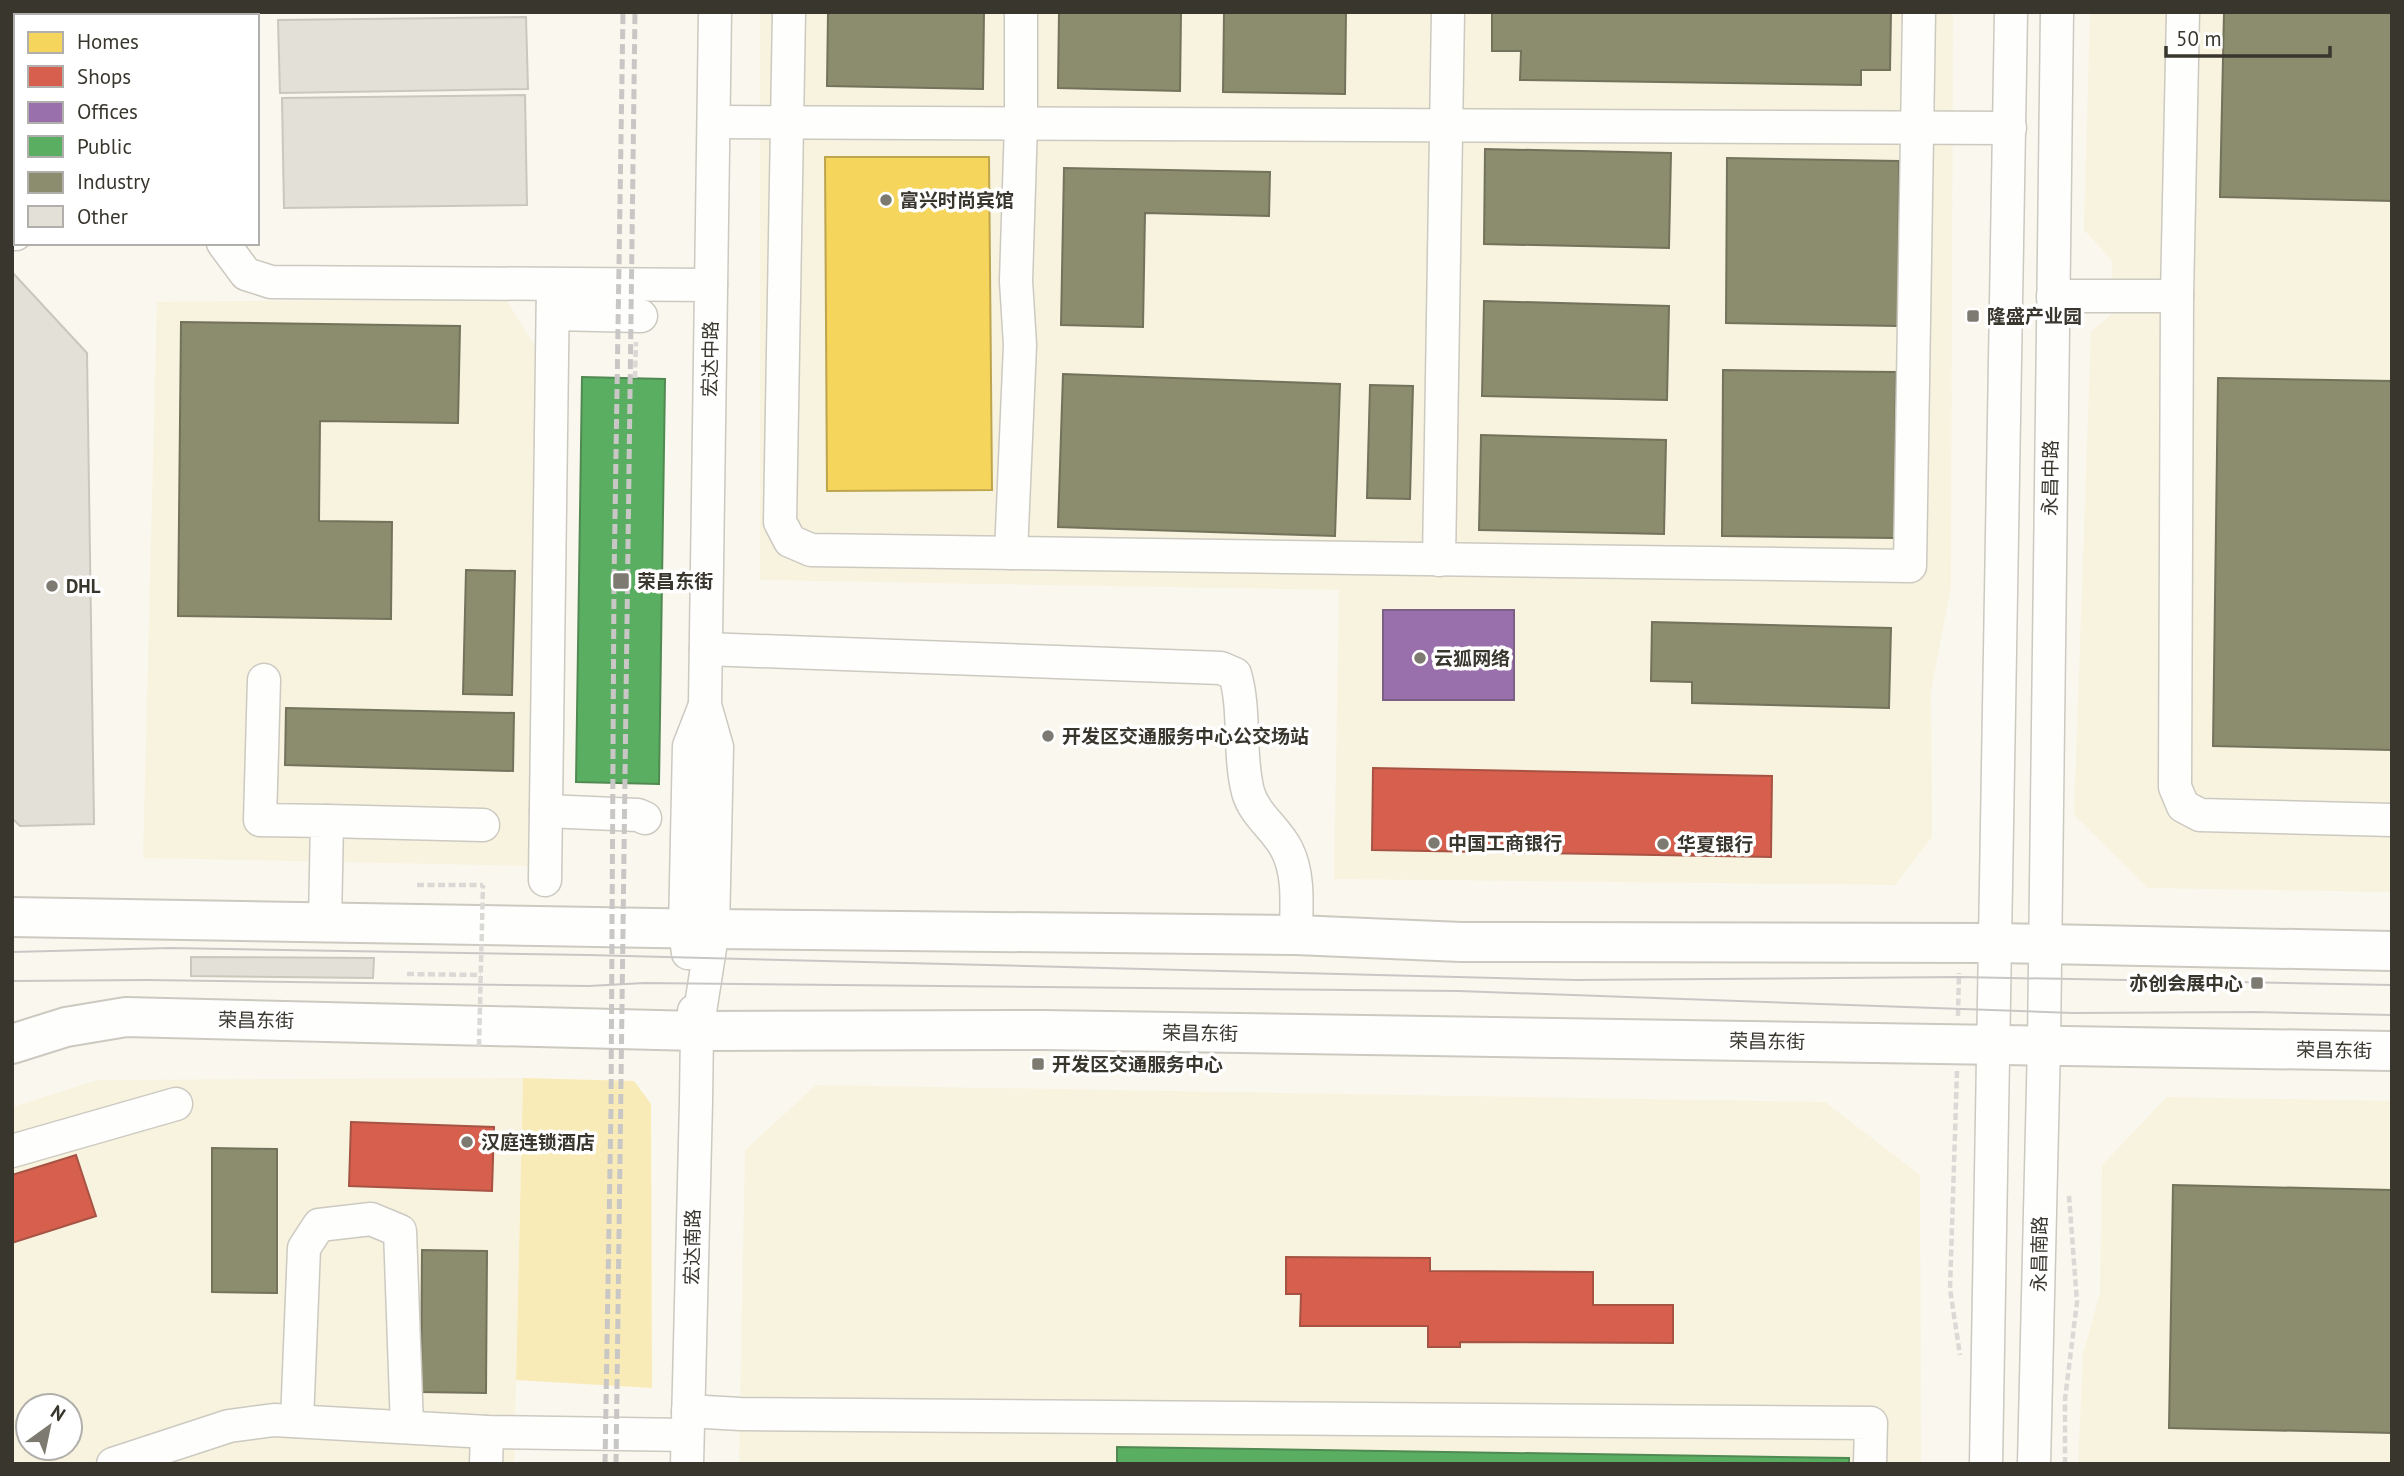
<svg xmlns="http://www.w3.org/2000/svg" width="2404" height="1476" viewBox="0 0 2404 1476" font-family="'PT Sans','Noto Sans SC',sans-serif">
	<rect width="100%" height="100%" fill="#faf7ee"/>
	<g fill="#f8f3df" fill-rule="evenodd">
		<polygon points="760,12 1953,12 1951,586 1931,691 1932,837 1895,885 1334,879 1339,590 760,580"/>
		<polygon points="2090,12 2392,12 2392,892 2148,888 2074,815 2091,331 2113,313 2112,260 2084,230"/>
		<polygon points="505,298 538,351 532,866 143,858 157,302"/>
		<path d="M523,1078l-9,386h-502v-357l86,-27zM28,1406h42v42h-42z"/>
		<polygon points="816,1085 1825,1102 1920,1175 1921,1464 739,1464 745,1150"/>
		<polygon points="2167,1097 2392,1101 2392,1464 2078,1464 2083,1354 2100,1293 2102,1165"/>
	</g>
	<polygon fill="#f9ebb7" points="523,1078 634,1081 651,1104 652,1388 516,1380"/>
	<polygon fill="#f6d55c" stroke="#bda54e" stroke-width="2" points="825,157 989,157 992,490 827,491"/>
	<g fill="#d6604d" stroke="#a75344" stroke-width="2">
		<polygon points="1373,768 1772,776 1771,857 1372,850"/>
		<polygon points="351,1122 494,1127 492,1191 349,1186"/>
		<polygon points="76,1155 96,1216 12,1243 12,1175"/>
		<polygon points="1286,1257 1430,1258 1430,1271 1593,1272 1593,1305 1673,1305 1673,1343 1460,1342 1460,1347 1428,1347 1428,1326 1300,1326 1301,1294 1286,1294"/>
	</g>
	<rect fill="#9970ab" stroke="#7c5f86" stroke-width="2" x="1383" y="610" width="131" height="90"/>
	<g fill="#5aae61" stroke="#508a52" stroke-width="2">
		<polygon points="582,377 665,379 659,784 576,782"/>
		<polygon points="1117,1447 1849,1458 1849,1464 1117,1464"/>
	</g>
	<g fill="#8c8c6e" stroke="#73725b" stroke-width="2">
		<polygon points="828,12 984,12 983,89 827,86"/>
		<polygon points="1059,12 1181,12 1180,91 1058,88"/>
		<polygon points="1224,12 1346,12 1345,94 1223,92"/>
		<polygon points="1492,12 1891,12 1890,70 1861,70 1861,85 1520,80 1521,51 1492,51"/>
		<polygon points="2224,12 2392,12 2392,201 2220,197"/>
		<polygon points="1485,149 1671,153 1669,248 1484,244"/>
		<polygon points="1727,158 1899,161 1898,326 1726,323"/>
		<polygon points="1064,168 1270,172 1269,216 1145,213 1143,327 1061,325"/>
		<polygon points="1484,301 1669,306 1667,400 1482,396"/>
		<polygon points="181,322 460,326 458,423 320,421 319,521 392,522 391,619 178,616"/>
		<polygon points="1723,370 1896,372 1894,538 1722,536"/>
		<polygon points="1063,374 1340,384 1335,536 1058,527"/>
		<polygon points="2218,378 2392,381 2392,750 2213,746"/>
		<polygon points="1370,385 1413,386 1410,499 1367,498"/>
		<polygon points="1481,435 1666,440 1664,534 1479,530"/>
		<polygon points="466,570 515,571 512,695 463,694"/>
		<polygon points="1652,622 1891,628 1889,708 1692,703 1692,682 1651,681"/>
		<polygon points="286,708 514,713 513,771 285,765"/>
		<polygon points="212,1148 277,1149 277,1293 212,1292"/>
		<polygon points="2173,1185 2392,1190 2392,1433 2169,1428"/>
		<polygon points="422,1250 487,1251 486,1393 421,1392"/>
	</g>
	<g fill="#e3e0d8" stroke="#cac7bf" stroke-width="2">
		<polygon points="12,12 144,12 144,16 16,16 16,201 12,201"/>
		<polygon points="526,17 528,89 280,93 278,20"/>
		<polygon points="525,95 527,205 284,208 282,98"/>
		<polygon points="12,272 87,353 94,824 20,826 12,818"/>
		<polygon points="191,957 374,958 373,978 191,976"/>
	</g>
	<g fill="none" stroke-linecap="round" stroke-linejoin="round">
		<g stroke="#ccc9c1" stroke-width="35">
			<g id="minor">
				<polyline points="789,12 780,522 790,541 811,550 1910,566 1919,12"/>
				<polyline points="2183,12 2177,296 2175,787 2183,806 2200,815 2392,820"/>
				<polyline points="219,16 219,12"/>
				<polyline points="714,122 2010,128"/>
				<polyline points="12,234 16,234"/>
				<polyline points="223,243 246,274 271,282 711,285"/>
				<polyline points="2053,296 2177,296"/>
				<polyline points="553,314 641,316"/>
				<polyline points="1011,553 1020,345 1016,281 1021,123 1021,12"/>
				<polyline points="1439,560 1448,12"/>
				<path d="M706,649l515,19 14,6c11,38 3,79 13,118 7,24 29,37 39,58 13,26 9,58 9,85"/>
				<polyline points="264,680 260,820 327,821 325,922"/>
				<polyline points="546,811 638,815 645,818"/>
				<polyline points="327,821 483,825"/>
				<polyline points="545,880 553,284"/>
				<polyline points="688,953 685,929 689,746 705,705"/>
				<polyline points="697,1031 713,929 717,747 705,705 715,12"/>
				<polyline points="12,1151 176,1104"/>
				<polyline points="688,1411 740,1414 1871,1423 1870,1464"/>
				<polyline points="297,1421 304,1248 319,1225 371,1219 400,1231 407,1427"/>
				<polyline points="113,1464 229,1426 274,1420 487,1432 687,1435"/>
				<polyline points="486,1464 487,1432"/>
				<polyline points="687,1464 696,1102 697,1031 694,1011"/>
				<polyline points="1986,1464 2011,12"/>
				<polyline points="2034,1464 2044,1044 2057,12"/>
			</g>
		</g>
		<g stroke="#ccc9c1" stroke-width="42">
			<g id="major">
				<polyline points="12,917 713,929 1296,935 1461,942 1997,943 2392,951"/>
				<polyline points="12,1044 66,1027 126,1017 697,1031 1043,1030 2392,1051"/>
			</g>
		</g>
		<g stroke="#dbd9d6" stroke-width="4.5" stroke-dasharray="7 3.5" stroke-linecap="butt">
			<polyline points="635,378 636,342"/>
			<polyline points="417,885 483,885"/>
			<polyline points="407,974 481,975"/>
			<polyline points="1958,1016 1959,973"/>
			<polyline points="1957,1071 1950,1289 1960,1355"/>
			<polyline points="2065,1464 2065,1399 2077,1302 2069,1196"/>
		</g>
		<use href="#minor" stroke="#fefefc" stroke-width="32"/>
		<use href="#major" stroke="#fefefc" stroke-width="38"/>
		<g stroke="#c9c7c5" stroke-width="2">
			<polyline points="12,952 170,948 588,955 1577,980 1959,977 2392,985"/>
			<polyline points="12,981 147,980 589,986 644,983 1459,991 2073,1013 2254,1012 2392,1015"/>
		</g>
		<g stroke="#c9c7c5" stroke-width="5" stroke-dasharray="10 5" stroke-linecap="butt">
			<polyline points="605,1464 611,1106 614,581 623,12"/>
			<polyline points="616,1464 635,12"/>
		</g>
		<polyline stroke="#dbd9d6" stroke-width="4.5" stroke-dasharray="7 3.5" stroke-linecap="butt" points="479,1046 483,885"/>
	</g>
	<g fill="#7d7a71" stroke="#fff" stroke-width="2.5">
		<circle cx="886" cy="200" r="7"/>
		<rect x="1966" y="309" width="14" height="14" rx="3.5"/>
		<rect x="612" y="572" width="18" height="18" rx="3.5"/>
		<circle cx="52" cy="586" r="7"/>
		<circle cx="1420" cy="658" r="7"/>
		<circle cx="1048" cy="736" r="7"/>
		<circle cx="1434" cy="843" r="7"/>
		<circle cx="1663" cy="844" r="7"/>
		<rect x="2250" y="976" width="14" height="14" rx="3.5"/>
		<rect x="1031" y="1057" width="14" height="14" rx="3.5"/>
		<circle cx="467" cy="1142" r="7"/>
	</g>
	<g text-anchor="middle" stroke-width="7" stroke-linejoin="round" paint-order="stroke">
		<g font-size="19" font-weight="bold" fill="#39362e" stroke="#fff" text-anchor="start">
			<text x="900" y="207">富兴时尚宾馆</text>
			<text x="1987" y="323">隆盛产业园</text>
			<text x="637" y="588">荣昌东街</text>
			<text x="66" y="593">DHL</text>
			<text x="1434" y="665">云狐网络</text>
			<text x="1062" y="743">开发区交通服务中心公交场站</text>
			<text x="1448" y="850">中国工商银行</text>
			<text x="1677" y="851">华夏银行</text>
			<text x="2243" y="990" text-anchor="end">亦创会展中心</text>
			<text x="1052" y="1071">开发区交通服务中心</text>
			<text x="481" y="1149">汉庭连锁酒店</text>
		</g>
		<g font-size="19" fill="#39362e" stroke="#fff">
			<text transform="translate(710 359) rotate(-89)" y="7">宏达中路</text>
			<text transform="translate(2050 478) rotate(-89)" y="7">永昌中路</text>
			<text transform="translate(256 1020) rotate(1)" y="7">荣昌东街</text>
			<text transform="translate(1200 1033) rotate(1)" y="7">荣昌东街</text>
			<text transform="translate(1767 1041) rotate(1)" y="7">荣昌东街</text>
			<text transform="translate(2334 1050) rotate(1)" y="7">荣昌东街</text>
			<text transform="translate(692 1247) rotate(-89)" y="7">宏达南路</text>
			<text transform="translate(2039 1254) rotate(-89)" y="7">永昌南路</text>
		</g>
	</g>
	<rect width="2404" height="1476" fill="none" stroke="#39362e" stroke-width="28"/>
	<rect x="14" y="14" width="245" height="231" fill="#ffffff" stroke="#b0afab" stroke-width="2"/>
	<rect x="28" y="32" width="35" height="21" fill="#f6d55c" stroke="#b0afab" stroke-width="2"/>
	<text x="77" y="49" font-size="21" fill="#39362e">Homes</text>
	<rect x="28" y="66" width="35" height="21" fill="#d6604d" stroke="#b0afab" stroke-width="2"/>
	<text x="77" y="84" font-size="21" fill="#39362e">Shops</text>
	<rect x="28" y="102" width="35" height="21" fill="#9970ab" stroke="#b0afab" stroke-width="2"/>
	<text x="77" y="119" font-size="21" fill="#39362e">Offices</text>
	<rect x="28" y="136" width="35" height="21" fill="#5aae61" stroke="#b0afab" stroke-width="2"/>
	<text x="77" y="154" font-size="21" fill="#39362e">Public</text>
	<rect x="28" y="172" width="35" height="21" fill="#8c8c6e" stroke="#b0afab" stroke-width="2"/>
	<text x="77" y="189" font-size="21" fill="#39362e">Industry</text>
	<rect x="28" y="206" width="35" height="21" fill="#e3e0d8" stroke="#b0afab" stroke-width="2"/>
	<text x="77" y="224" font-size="21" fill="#39362e">Other</text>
	<g transform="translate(49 1427) rotate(33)"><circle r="33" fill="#ffffff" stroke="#b0afab" stroke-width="2"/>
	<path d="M0-5L12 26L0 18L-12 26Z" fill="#7d7a71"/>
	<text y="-10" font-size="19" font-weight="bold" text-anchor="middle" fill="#39362e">N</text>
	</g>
	<path d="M2166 46v10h164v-10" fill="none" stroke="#39362e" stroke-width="3.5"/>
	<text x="2176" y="46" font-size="21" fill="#39362e" stroke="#ffffff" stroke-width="5" paint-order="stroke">50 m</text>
</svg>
